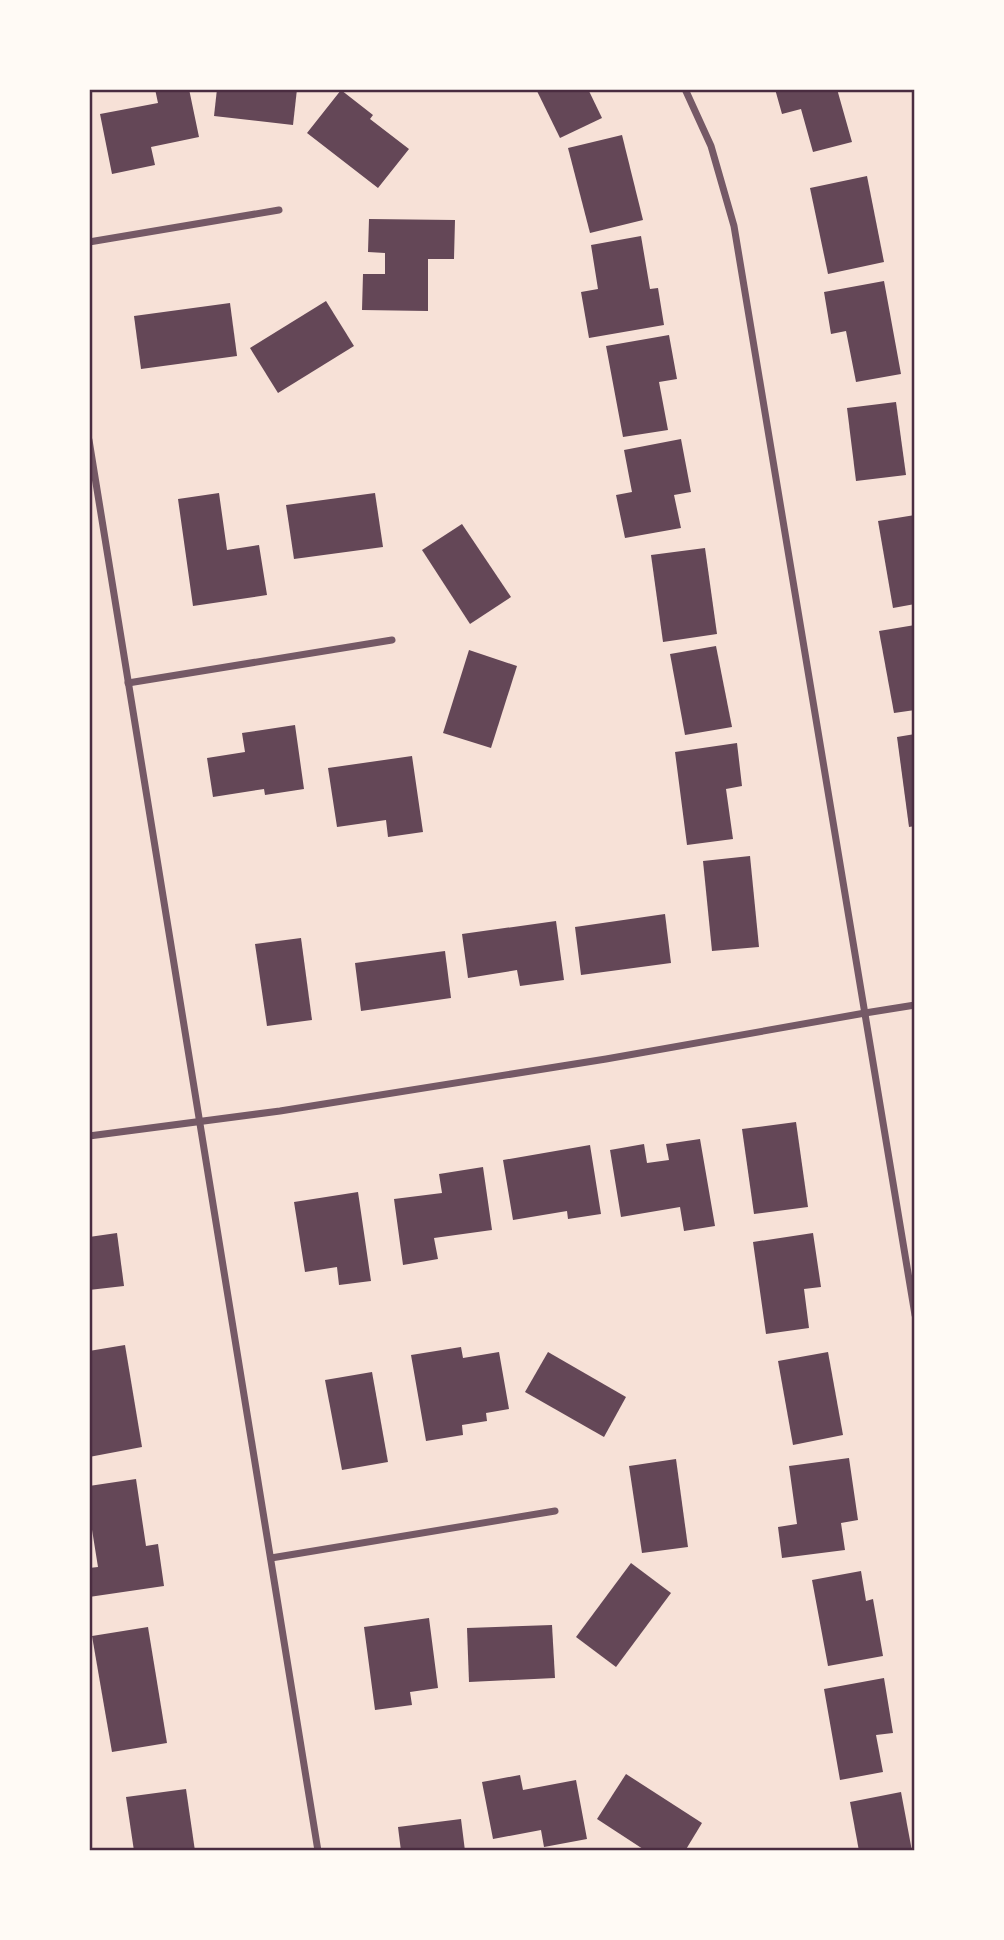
<svg xmlns="http://www.w3.org/2000/svg" width="1004" height="1940" viewBox="0 0 1004 1940" font-family="Raleway,sans-serif">
	<rect width="100%" height="100%" fill="#f7e1d7"/>
	<g fill="#644757">
		<polygon points="155,89 189,89 199,137 151,147 155,165 112,174 100,114 158,103"/>
		<polygon points="217,89 297,89 293,125 214,116"/>
		<polygon points="536,89 588,89 602,118 560,138"/>
		<polygon points="775,89 837,89 852,142 813,152 801,109 782,114"/>
		<polygon points="341,90 373,115 370,119 409,149 378,188 307,133"/>
		<polygon points="622,135 643,220 590,233 568,148"/>
		<polygon points="867,176 884,262 828,274 810,188"/>
		<polygon points="369,219 455,220 454,259 428,259 428,311 362,310 363,274 385,274 385,253 368,252"/>
		<polygon points="641,236 650,289 658,288 664,325 589,338 581,292 598,289 591,245"/>
		<polygon points="884,281 901,374 856,382 846,331 831,334 824,292"/>
		<polygon points="326,301 354,346 278,393 250,348"/>
		<polygon points="230,303 237,356 141,369 134,316"/>
		<polygon points="669,335 677,379 659,382 668,430 623,437 606,346"/>
		<polygon points="896,402 906,475 856,481 847,408"/>
		<polygon points="681,439 691,492 674,495 681,528 625,538 616,495 632,492 624,450"/>
		<polygon points="219,493 227,550 259,545 267,595 193,606 178,499"/>
		<polygon points="375,493 383,547 294,559 286,505"/>
		<polygon points="915,515 915,604 893,608 878,521"/>
		<polygon points="462,524 511,597 470,624 422,550"/>
		<polygon points="705,548 717,634 663,642 651,555"/>
		<polygon points="915,625 915,710 894,713 879,631"/>
		<polygon points="716,646 732,727 685,735 670,654"/>
		<polygon points="469,650 517,666 491,748 443,733"/>
		<polygon points="295,725 304,789 265,795 264,789 213,797 207,758 245,752 242,733"/>
		<polygon points="915,734 915,826 909,827 897,737"/>
		<polygon points="737,743 742,786 726,789 733,839 687,845 675,752"/>
		<polygon points="412,756 423,832 388,837 386,820 337,827 328,768"/>
		<polygon points="750,856 759,947 712,951 703,861"/>
		<polygon points="665,914 671,963 581,975 575,927"/>
		<polygon points="556,921 564,980 520,986 517,970 468,978 462,934"/>
		<polygon points="301,938 312,1020 267,1026 255,944"/>
		<polygon points="445,951 451,998 361,1011 355,963"/>
		<polygon points="796,1122 808,1207 754,1214 742,1129"/>
		<polygon points="700,1139 715,1226 684,1231 680,1207 621,1217 610,1150 644,1144 647,1163 669,1160 666,1144"/>
		<polygon points="590,1145 601,1214 568,1219 567,1211 513,1220 503,1160"/>
		<polygon points="483,1167 492,1230 434,1238 438,1259 403,1265 394,1199 442,1193 439,1174"/>
		<polygon points="358,1192 371,1281 339,1285 337,1267 305,1272 294,1202"/>
		<polygon points="117,1233 124,1286 89,1290 89,1237"/>
		<polygon points="813,1233 821,1287 804,1289 809,1328 766,1334 753,1242"/>
		<polygon points="125,1345 142,1447 89,1457 89,1351"/>
		<polygon points="461,1347 463,1358 499,1352 509,1409 486,1413 487,1421 462,1425 463,1435 426,1441 411,1355"/>
		<polygon points="548,1352 626,1397 604,1437 525,1392"/>
		<polygon points="828,1352 843,1435 793,1445 778,1361"/>
		<polygon points="372,1372 388,1462 342,1470 325,1380"/>
		<polygon points="849,1458 858,1520 841,1523 845,1550 782,1558 778,1527 797,1524 789,1466"/>
		<polygon points="676,1459 688,1547 642,1553 629,1466"/>
		<polygon points="136,1479 146,1546 158,1544 164,1586 89,1597 89,1568 98,1567 89,1511 89,1486"/>
		<polygon points="631,1563 671,1593 616,1667 576,1637"/>
		<polygon points="861,1571 866,1601 873,1599 883,1656 828,1666 812,1580"/>
		<polygon points="429,1618 438,1688 410,1692 412,1705 375,1710 364,1627"/>
		<polygon points="552,1625 555,1678 469,1682 467,1628"/>
		<polygon points="148,1627 167,1743 112,1752 92,1636"/>
		<polygon points="884,1678 893,1733 876,1735 883,1772 840,1780 824,1689"/>
		<polygon points="626,1774 702,1823 685,1851 646,1851 597,1819"/>
		<polygon points="520,1775 523,1790 576,1780 587,1839 544,1847 541,1830 493,1839 482,1782"/>
		<polygon points="186,1789 195,1851 134,1851 126,1797"/>
		<polygon points="901,1792 912,1851 859,1851 850,1802"/>
		<polygon points="461,1819 465,1851 401,1851 398,1827"/>
	</g>
	<g fill="none" stroke-linecap="round" stroke-linejoin="round">
		<g stroke="#755966" stroke-width="7">
			<polyline points="685,89 711,146 734,226 915,1315"/>
			<polyline points="89,242 279,210"/>
			<polyline points="89,440 318,1851"/>
			<polyline points="128,683 392,640"/>
			<polyline points="89,1136 280,1111 606,1059 865,1013 915,1005"/>
			<polyline points="271,1558 555,1511"/>
		</g>
	</g>
	<rect width="1004" height="1940" fill="none" stroke="#fffaf5" stroke-width="182"/>
	<rect x="91" y="91" width="822" height="1758" fill="none" stroke="#4a2c40" stroke-width="2.5"/>
</svg>
